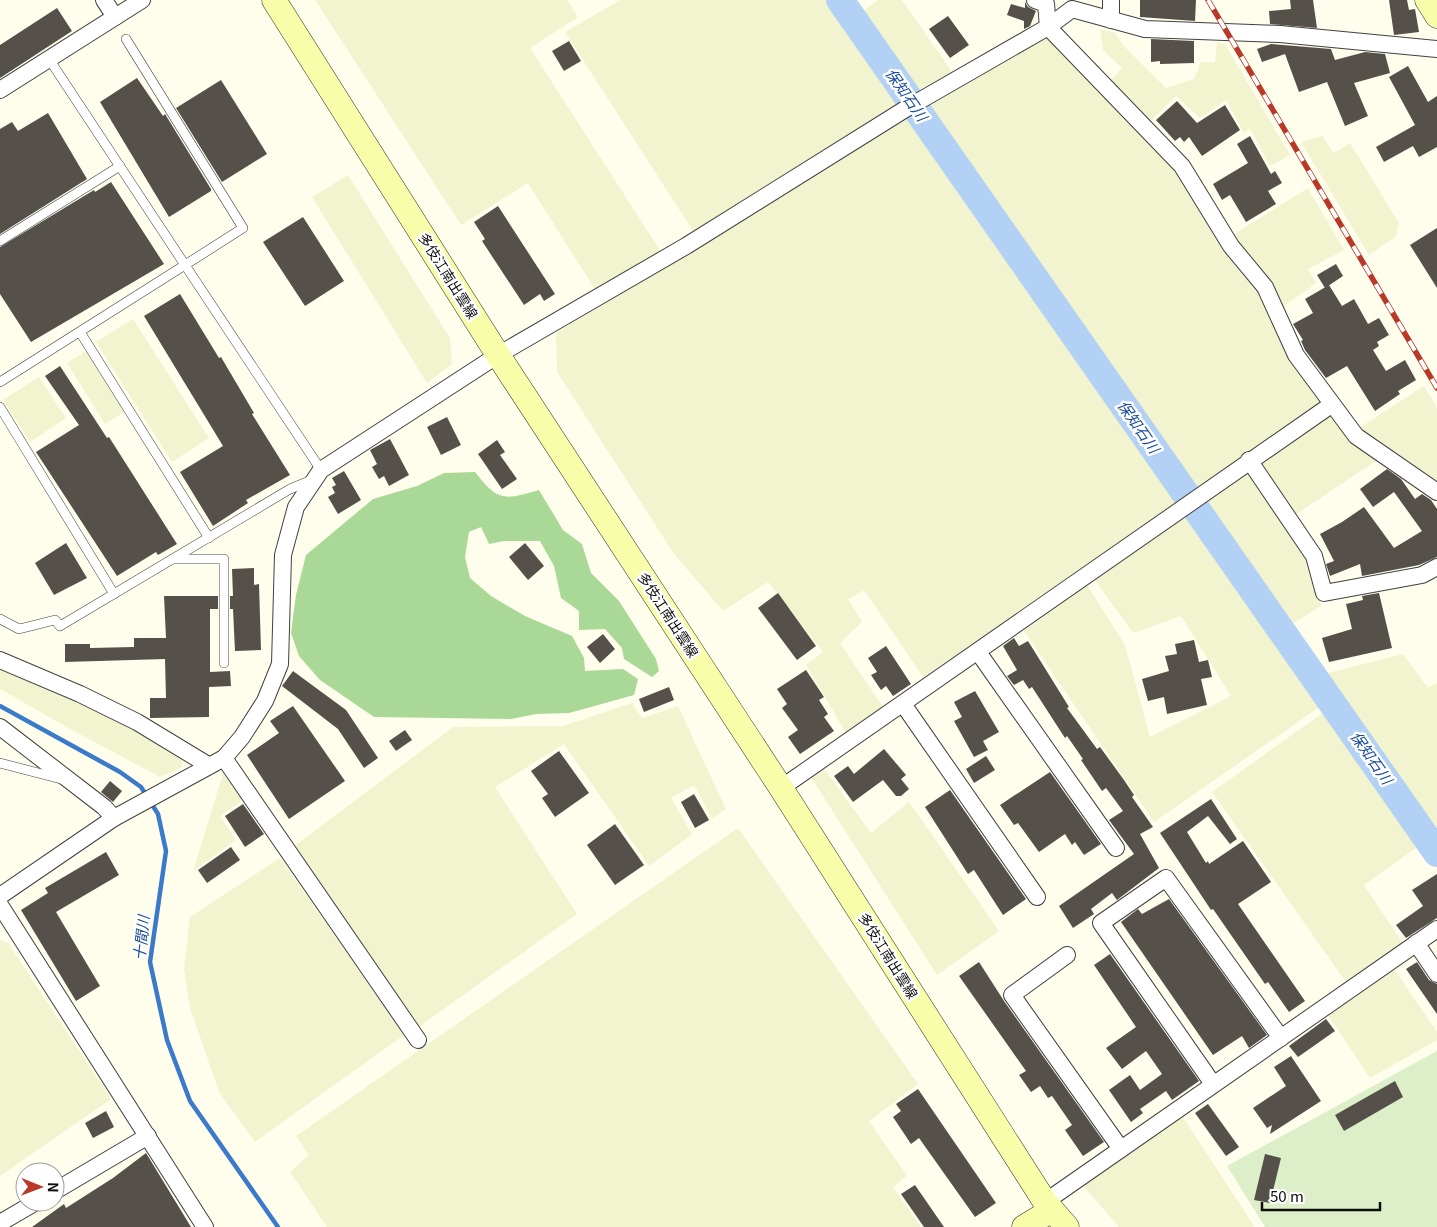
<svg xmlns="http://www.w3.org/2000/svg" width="1437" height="1227" viewBox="0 0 1437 1227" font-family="Georgia,'Noto Sans JP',serif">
	<rect width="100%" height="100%" fill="#fffeed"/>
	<g fill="#f1f4ce">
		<polygon points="315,0 567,0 578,17 530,48 661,252 596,291 528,183 461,225"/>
		<polygon points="620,0 834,0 903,103 695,234 565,32"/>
		<polygon points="878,0 902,0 952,72 920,89 901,69 860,14"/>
		<polygon points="1100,29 1115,33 1123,45 1166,88 1194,79 1201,62 1215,62 1217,42 1225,44 1290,155 1270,166 1250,129 1244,133 1226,100 1200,118 1176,96 1149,123 1108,83 1122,68 1103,50"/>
		<polygon points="1047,37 1180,174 1267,301 1325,404 1193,493 924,109"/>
		<polygon points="912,114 1176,501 1173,508 923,677 864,590 848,599 862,622 840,643 883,707 846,733 806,665 823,652 768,582 723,611 674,554 557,372 556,333"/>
		<polygon points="1322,136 1334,153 1350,143 1399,223 1396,236 1369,255 1301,142"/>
		<polygon points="348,175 450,338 452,364 427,383 312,197"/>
		<polygon points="1308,188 1344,250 1308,269 1316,283 1283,307 1274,286 1231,236"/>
		<polygon points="133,319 209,438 172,462 96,342"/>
		<polygon points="86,351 124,412 105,424 67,363"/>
		<polygon points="39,377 66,418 30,442 3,400"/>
		<polygon points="1424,386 1437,408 1437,487 1389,449 1359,428"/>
		<polygon points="1330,412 1380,458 1295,515 1259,463"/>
		<polygon points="1248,467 1309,556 1321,606 1286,628 1199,505"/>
		<polygon points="1188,514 1321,706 1154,822 1024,631 1087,585 1125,645 1150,737 1231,696 1181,616 1133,633 1095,580"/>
		<polygon points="1403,654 1428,688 1437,683 1437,843 1320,675"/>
		<polygon points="0,668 143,733 183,758 182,767 160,777 74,731 0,689"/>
		<polygon points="632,703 642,718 678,706 726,809 712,819 694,785 671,798 692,834 649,866 564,744 495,787 577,914 420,1026 293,847 453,727 563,726"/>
		<polygon points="1324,712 1420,845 1364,885 1404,945 1346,982 1212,792"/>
		<polygon points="824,769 871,833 909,802 999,931 937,975 811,777"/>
		<polygon points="223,774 243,800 220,816 236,840 193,871"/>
		<polygon points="738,828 918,1084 869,1121 907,1176 893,1187 921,1227 327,1227 290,1172 309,1155 296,1136"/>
		<polygon points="280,858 404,1035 255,1142 219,1092 190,1008 184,969 190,917"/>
		<polygon points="0,940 8,943 111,1099 0,1176"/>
		<polygon points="1392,966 1437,1032 1437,1040 1370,1078 1328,1015"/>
		<polygon points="1181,1114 1254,1226 1252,1227 1119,1227 1082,1184"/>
	</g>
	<path fill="#aad897" d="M475,472c23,30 30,28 64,18l24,40 19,14 9,29 28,28 37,58 3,12 -7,6 -28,-18 -2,-11 -17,-19 -26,1v-19l-18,-13 -7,-32 -14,-25h-36l-15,3 -8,-17 -12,5 -4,25 5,21 21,18 34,20 47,20 12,22 1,13 38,-2 15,10 -4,16 -65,18 -33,1 -25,5 -137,-2 -54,-37 -21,-24 -8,-23 5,-38 10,-40 67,-56 44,-13 27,-13z"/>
	<polygon fill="#dcefc9" points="1437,1051 1437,1227 1265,1227 1227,1166"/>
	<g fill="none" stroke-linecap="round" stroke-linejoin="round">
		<polyline stroke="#3b7aca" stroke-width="4.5" points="0,706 120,772 141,787 158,814 166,851 150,962 167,1040 190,1101 278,1227"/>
		<path stroke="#b3d1f4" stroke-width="28" d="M840,0c201,283 396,570 597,853"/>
	</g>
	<g fill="#555049">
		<polygon points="1140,0 1196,0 1195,21 1140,17"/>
		<polygon points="1290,0 1313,0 1317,28 1270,24 1269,11 1291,9"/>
		<polygon points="1389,0 1407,0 1409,10 1415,9 1419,32 1394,35"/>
		<polygon points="1025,2 1028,7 1036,11 1030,26 1024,29 1024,21 1007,15 1011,4 1025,8"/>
		<polygon points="57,8 72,31 0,78 0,45"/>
		<polygon points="948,16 969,45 950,58 929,29"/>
		<polygon points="1151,39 1194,41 1194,63 1160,64 1160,61 1151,62"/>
		<polygon points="569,41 581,61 564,71 552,51"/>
		<polygon points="1271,44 1331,49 1335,60 1365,52 1385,54 1390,73 1354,83 1368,116 1345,126 1327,82 1299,92 1285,54 1262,62 1257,49"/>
		<polygon points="1408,66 1428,102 1437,96 1437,147 1419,157 1413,146 1384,162 1376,147 1415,125 1389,77"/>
		<polygon points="137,78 163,116 165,114 211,189 211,191 169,217 100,102"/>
		<polygon points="221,80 267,154 222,182 176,108"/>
		<polygon points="1177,101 1197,123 1225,105 1240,130 1202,156 1189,137 1184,142 1180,137 1175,141 1156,120"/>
		<polygon points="48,113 87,179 0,234 0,129 12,122 18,131"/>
		<polygon points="1250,136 1271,174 1275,171 1282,183 1268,191 1276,204 1246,222 1230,195 1222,200 1213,184 1248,163 1237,144"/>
		<polygon points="111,182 164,264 31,342 0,294 0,247 94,190 95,192"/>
		<polygon points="498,206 555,294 544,301 540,294 524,305 482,241 485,239 474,222"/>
		<polygon points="303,217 344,281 305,306 263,242"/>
		<polygon points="1437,228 1437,288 1410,245"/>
		<polygon points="1336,264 1343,276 1325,288 1317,275"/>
		<polygon points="1329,285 1342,306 1354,299 1368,324 1379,318 1389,335 1377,342 1379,346 1373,350 1386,371 1405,360 1416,380 1398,391 1400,394 1375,411 1347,366 1326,378 1305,350 1301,341 1303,340 1293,324 1313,313 1305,299"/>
		<polygon points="180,294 219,358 221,357 254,413 252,414 290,475 246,500 248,503 213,526 180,472 223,446 144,316"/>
		<polygon points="60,366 107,438 109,437 177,544 158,555 156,552 117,576 36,452 79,425 45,376"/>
		<polygon points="447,417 461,445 441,455 427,427"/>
		<polygon points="390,439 409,475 389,486 384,476 379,479 372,467 377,464 370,450"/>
		<polygon points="497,440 505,452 500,455 517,479 502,489 478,454"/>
		<polygon points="1387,469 1401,479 1415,499 1422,494 1431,500 1437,509 1437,557 1419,565 1362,576 1360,564 1330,576 1326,564 1334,561 1320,534 1342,522 1364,507 1394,548 1422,531 1394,492 1373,507 1360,489"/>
		<polygon points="344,471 361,500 338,514 328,497 335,493 332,487 336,485 332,478"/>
		<polygon points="66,543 87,578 54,595 35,563"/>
		<polygon points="525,543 544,566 528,580 509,557"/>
		<polygon points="254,568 254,585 259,584 261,650 235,651 233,609 230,609 230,596 233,596 232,569"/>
		<polygon points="778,593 816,646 797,660 758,608"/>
		<polygon points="1379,593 1392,648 1329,662 1322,638 1352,629 1346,604 1363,600 1362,596"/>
		<polygon points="164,596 218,596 218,609 210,609 210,672 230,671 231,686 209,687 209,717 150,718 150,698 166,698 165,659 65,662 65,644 90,644 90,648 134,647 134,638 166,638"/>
		<polygon points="603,634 615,649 600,663 587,647"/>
		<polygon points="1014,638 1019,646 1028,641 1069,707 1067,708 1097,749 1100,747 1124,780 1134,795 1132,797 1153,827 1140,834 1159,868 1117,900 1112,893 1091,909 1094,914 1073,928 1059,906 1134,854 1109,820 1123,811 1106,788 1102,791 1081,760 1083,759 1067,736 1065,738 1032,687 1029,689 1023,680 1014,685 1007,676 1017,670 1003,646"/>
		<polygon points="1194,640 1199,662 1208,660 1212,677 1201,679 1207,705 1167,714 1164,697 1148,701 1142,679 1169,671 1165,656 1177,654 1175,644"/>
		<polygon points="886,646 911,684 893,696 886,686 881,690 871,675 877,672 868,658"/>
		<polygon points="806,670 824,697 819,700 828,714 824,717 834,731 800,754 788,737 798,730 782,708 787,704 777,689"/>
		<polygon points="293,671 346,710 378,758 364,768 338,729 282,686"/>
		<polygon points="669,687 674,700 644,712 639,699"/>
		<polygon points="975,691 999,732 983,741 988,750 974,757 954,721 962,717 954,702"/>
		<polygon points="293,706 345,781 289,819 247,755 279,733 270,721"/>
		<polygon points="405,730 412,740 396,751 389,741"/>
		<polygon points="884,749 906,775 901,779 909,789 901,796 896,796 883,780 853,802 834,776 848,766 854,774"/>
		<polygon points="559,751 589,793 555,817 542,798 548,794 531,771"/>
		<polygon points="986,756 995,770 974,783 966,769"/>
		<polygon points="1050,772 1101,844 1084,855 1075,842 1072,845 1065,834 1039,852 1018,823 1014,825 1000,805"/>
		<polygon points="110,781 122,791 113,802 101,792"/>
		<polygon points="950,790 1026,899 1003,915 974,870 968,874 925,807"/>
		<polygon points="694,794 709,820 695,828 681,802"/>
		<polygon points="1211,799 1237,839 1230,844 1208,816 1187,832 1206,863 1208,861 1209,864 1243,841 1271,882 1238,904 1305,1001 1289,1012 1268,982 1265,984 1213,909 1211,910 1160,833"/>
		<polygon points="243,804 264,834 245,847 225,816"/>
		<polygon points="615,824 644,865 615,885 587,845"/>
		<polygon points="231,847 240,860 207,883 198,870"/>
		<polygon points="106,852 119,875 56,912 100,986 76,1001 21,910 48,893 45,888"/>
		<polygon points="1437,874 1437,918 1406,938 1396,925 1423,906 1412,890"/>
		<polygon points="1169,899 1267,1035 1249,1048 1242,1036 1213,1055 1121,922 1138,909 1142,914"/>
		<polygon points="1110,954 1199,1081 1172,1100 1166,1091 1140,1109 1143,1113 1131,1122 1109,1090 1130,1075 1140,1090 1162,1074 1146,1051 1122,1069 1106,1048 1136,1027 1094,965"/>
		<polygon points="979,962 1004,1001 1104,1142 1083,1156 1065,1130 1072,1125 1052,1096 1048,1098 1040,1086 1031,1092 1019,1075 1026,1071 959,976"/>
		<polygon points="1417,962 1429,980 1437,984 1437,1014 1406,969"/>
		<polygon points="1326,1019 1335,1031 1298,1057 1289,1046"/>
		<polygon points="1291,1056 1321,1101 1270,1134 1272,1125 1267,1128 1253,1108 1286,1086 1274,1067"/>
		<polygon points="1395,1081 1403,1097 1344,1131 1335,1115"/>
		<polygon points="918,1089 996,1203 975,1217 919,1138 911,1144 893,1117 901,1111 896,1104"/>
		<polygon points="1208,1104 1239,1147 1226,1156 1195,1113"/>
		<polygon points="106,1111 114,1127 93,1138 85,1123"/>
		<polygon points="146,1153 191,1227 32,1227 64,1204 66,1208 113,1178"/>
		<polygon points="1265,1154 1281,1158 1270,1203 1254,1200"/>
		<polygon points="915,1185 944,1227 924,1227 901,1194"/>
	</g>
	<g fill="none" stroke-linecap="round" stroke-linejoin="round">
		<g stroke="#404040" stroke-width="10">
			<g id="lane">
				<polyline points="126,39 243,228 185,265 321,470"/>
				<polyline points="0,241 120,166"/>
				<polyline points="80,332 209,538"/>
				<polyline points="0,382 185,265 49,59"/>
				<polyline points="0,407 114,594"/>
				<polyline points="173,559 224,559 224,663"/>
				<polyline points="0,619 19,629 55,620 60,626 290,489 312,480"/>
				<polyline points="0,763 65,780"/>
			</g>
		</g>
		<g stroke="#404040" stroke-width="18">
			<g id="street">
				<polyline points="104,0 115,17"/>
				<polyline points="1035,0 1046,4 1048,27 1182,166 1231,246 1265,287 1296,355 1356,436 1437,492"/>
				<polyline points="1111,0 1111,20"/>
				<polyline points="0,90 142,0"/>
				<polyline points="1249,460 1314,556 1324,593 1422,575 1437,567"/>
				<polyline points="978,652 1116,848"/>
				<polyline points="0,660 80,694 137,722 208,765"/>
				<polyline points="903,704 1037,897"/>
				<polyline points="0,727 104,807 114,818"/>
				<polyline points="224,758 418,1040"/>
				<polyline points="781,788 1331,405"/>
				<polyline points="0,896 114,818 224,758 242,737 265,701 280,664 283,555 296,507 321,470 498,355 686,246 907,108 1048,27 1072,9 1145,29 1280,34 1437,49"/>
				<polyline points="0,905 205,1227"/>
				<polyline points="1416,943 1437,974"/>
				<polyline points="1067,955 1012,995 1121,1149"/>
				<polyline points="1213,1084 1101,923 1166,878 1281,1038"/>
				<polyline points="55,1191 148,1136"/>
				<polyline points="1045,1202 1437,929"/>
				<polyline points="0,1223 36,1202"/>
			</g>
		</g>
		<g stroke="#2f2f2f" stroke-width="25">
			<g id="secondary">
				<polyline points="274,0 498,355 781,788 1045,1202 1067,1227"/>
				<polyline points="1427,0 1437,16"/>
				<polyline points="1024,1227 1052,1210"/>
			</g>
		</g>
		<use href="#lane" stroke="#fff" stroke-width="9"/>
		<use href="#street" stroke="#fff" stroke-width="16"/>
		<use href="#secondary" stroke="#f8fda9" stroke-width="24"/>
		<g stroke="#b93928" stroke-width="5.5">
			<polyline id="rail" points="1208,0 1437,388"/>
		</g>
		<use href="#rail" stroke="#fff" stroke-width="4" stroke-dasharray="11" stroke-linecap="butt"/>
	</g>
	<g text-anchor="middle" stroke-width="5" stroke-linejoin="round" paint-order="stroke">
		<g font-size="14" fill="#0d0d0d" stroke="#fff">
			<text transform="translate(448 276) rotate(58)" y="5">多伎江南出雲線</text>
			<text transform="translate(668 615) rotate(57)" y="5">多伎江南出雲線</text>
			<text transform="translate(888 956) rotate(58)" y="5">多伎江南出雲線</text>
		</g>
		<g font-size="15" font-style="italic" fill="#194d9b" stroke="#fff">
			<text transform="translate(906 95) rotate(55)" y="5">保知石川</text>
			<text transform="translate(1138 427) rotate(55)" y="5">保知石川</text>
			<text transform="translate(1371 758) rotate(55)" y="5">保知石川</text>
			<text transform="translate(142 938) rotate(-84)" y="5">十間川</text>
		</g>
	</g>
	<g transform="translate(40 1187) rotate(91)"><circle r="24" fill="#ffffff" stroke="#9e9e9e"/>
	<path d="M0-4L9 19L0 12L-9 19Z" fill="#b93928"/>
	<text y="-8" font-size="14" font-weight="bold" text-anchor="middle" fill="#0d0d0d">N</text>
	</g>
	<path d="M1262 1202v8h118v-8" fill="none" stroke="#0d0d0d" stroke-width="2.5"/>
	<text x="1270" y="1202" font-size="15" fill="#0d0d0d" stroke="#ffffff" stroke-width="4" paint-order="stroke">50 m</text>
</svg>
